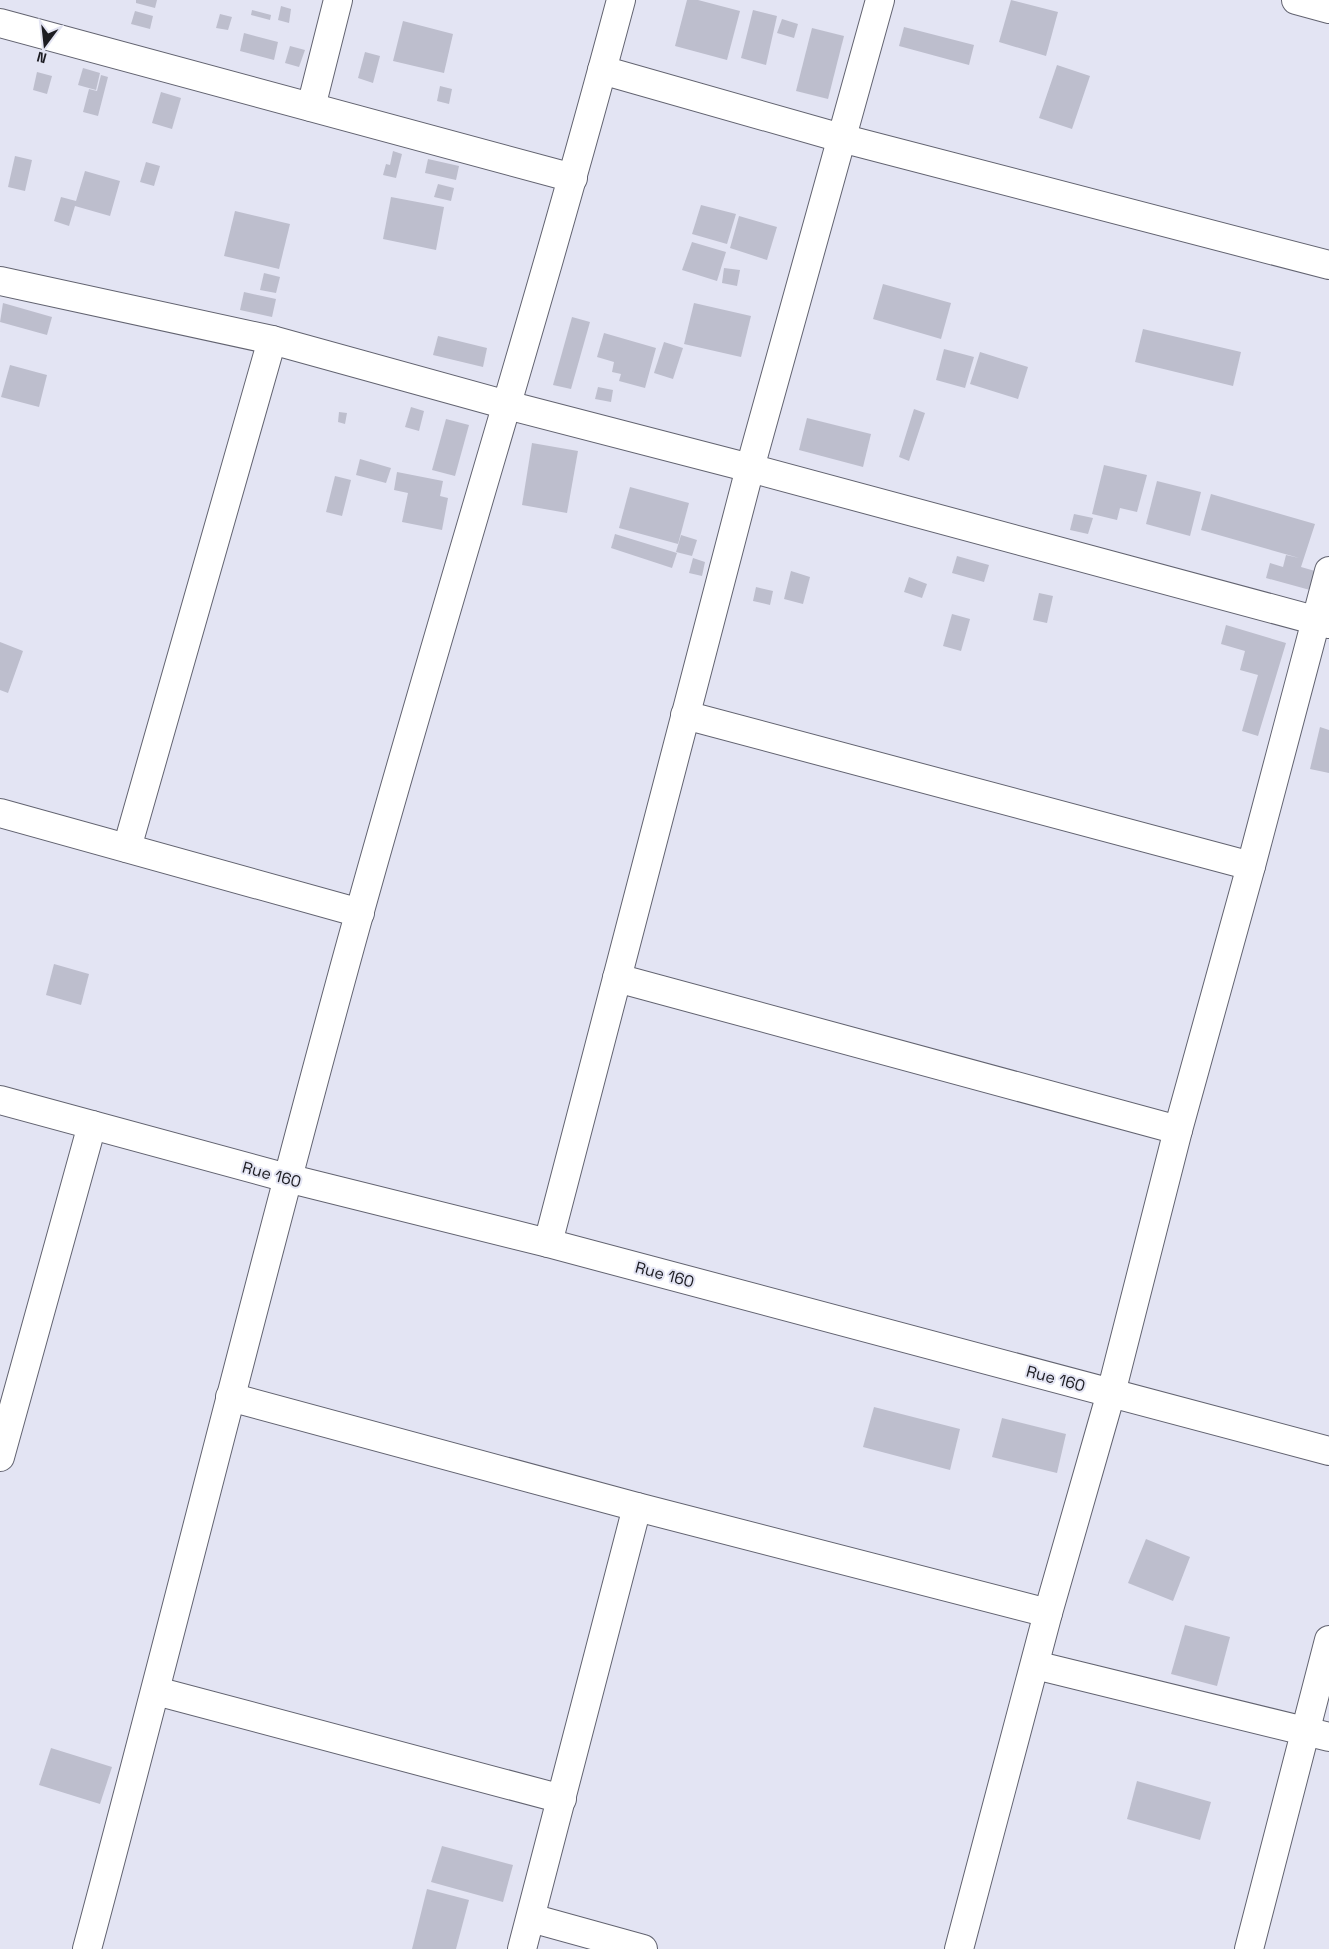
<svg xmlns="http://www.w3.org/2000/svg" width="1329" height="1949" viewBox="0 0 1329 1949" font-family="'Space Grotesk',sans-serif">
	<rect width="100%" height="100%" fill="#e3e4f3"/>
	<g fill="#bdbecd">
		<polygon points="136,0 157,0 155,8 136,3"/>
		<polygon points="687,0 698,0 740,11 727,60 675,46"/>
		<polygon points="1011,0 1058,12 1046,56 999,42"/>
		<polygon points="281,6 291,9 289,23 278,20"/>
		<polygon points="252,10 271,15 270,20 251,15"/>
		<polygon points="753,10 777,16 766,65 741,58"/>
		<polygon points="135,11 153,16 150,29 131,24"/>
		<polygon points="220,14 232,17 228,30 216,28"/>
		<polygon points="782,19 798,24 794,38 777,33"/>
		<polygon points="403,21 453,34 444,73 393,61"/>
		<polygon points="904,27 974,45 969,65 899,46"/>
		<polygon points="812,28 844,36 828,99 796,91"/>
		<polygon points="244,33 278,42 274,60 240,51"/>
		<polygon points="290,46 305,50 299,67 285,63"/>
		<polygon points="365,52 380,56 373,83 358,78"/>
		<polygon points="1057,65 1090,76 1072,129 1039,118"/>
		<polygon points="83,68 100,73 96,90 78,85"/>
		<polygon points="37,72 52,76 47,94 33,90"/>
		<polygon points="101,75 108,77 98,116 83,112 89,89 97,91"/>
		<polygon points="440,86 452,89 449,104 437,101"/>
		<polygon points="161,92 181,98 172,129 152,123"/>
		<polygon points="393,151 402,154 396,178 383,175 386,164 390,165"/>
		<polygon points="15,156 32,160 25,191 8,187"/>
		<polygon points="428,159 459,166 456,180 425,173"/>
		<polygon points="146,162 160,166 154,186 140,182"/>
		<polygon points="85,171 120,181 110,216 75,206 69,226 54,221 61,197 76,201"/>
		<polygon points="438,184 454,188 451,201 434,197"/>
		<polygon points="391,197 444,207 436,250 383,239"/>
		<polygon points="701,205 736,214 727,244 692,234"/>
		<polygon points="235,211 290,224 279,269 224,256"/>
		<polygon points="739,216 777,227 767,260 730,248"/>
		<polygon points="692,242 726,252 717,281 682,270"/>
		<polygon points="724,268 740,270 737,286 722,283"/>
		<polygon points="264,273 280,277 276,293 260,290"/>
		<polygon points="883,284 951,303 941,339 873,319"/>
		<polygon points="244,292 276,299 272,317 240,310"/>
		<polygon points="3,303 52,317 47,335 0,322"/>
		<polygon points="694,303 751,316 741,357 684,344"/>
		<polygon points="572,317 590,322 571,389 553,385"/>
		<polygon points="1143,329 1241,352 1233,386 1135,362"/>
		<polygon points="604,333 656,348 645,388 619,381 621,374 612,372 614,362 597,357"/>
		<polygon points="438,336 487,348 483,367 433,355"/>
		<polygon points="664,342 683,348 673,379 654,373"/>
		<polygon points="944,349 974,357 965,388 936,380"/>
		<polygon points="980,352 1028,367 1018,399 970,384"/>
		<polygon points="10,365 47,375 39,407 1,397"/>
		<polygon points="598,387 613,390 611,402 595,399"/>
		<polygon points="411,407 424,411 419,431 405,427"/>
		<polygon points="914,409 925,413 909,461 899,457"/>
		<polygon points="339,412 347,413 345,424 338,422"/>
		<polygon points="807,418 871,434 863,467 799,450"/>
		<polygon points="446,419 469,425 455,476 432,470"/>
		<polygon points="532,443 578,451 567,513 522,505"/>
		<polygon points="360,459 391,468 386,483 356,475"/>
		<polygon points="1104,465 1147,475 1137,512 1120,508 1117,520 1092,514"/>
		<polygon points="397,472 443,481 440,496 448,498 442,530 402,522 408,493 394,490"/>
		<polygon points="335,476 351,480 342,516 326,512"/>
		<polygon points="1157,481 1201,492 1190,536 1146,524"/>
		<polygon points="630,487 689,503 678,544 619,528"/>
		<polygon points="1211,494 1315,524 1301,567 1315,571 1310,590 1266,578 1270,563 1283,567 1286,555 1299,558 1201,530"/>
		<polygon points="1074,514 1093,518 1088,534 1070,530"/>
		<polygon points="615,534 677,553 672,568 611,548"/>
		<polygon points="681,535 697,540 692,556 676,552"/>
		<polygon points="957,556 989,565 984,582 952,573"/>
		<polygon points="693,558 705,562 702,576 689,573"/>
		<polygon points="791,571 810,577 803,604 784,599"/>
		<polygon points="909,577 927,584 922,598 904,592"/>
		<polygon points="756,587 773,591 770,605 753,601"/>
		<polygon points="1039,593 1053,596 1047,623 1033,620"/>
		<polygon points="952,614 970,619 961,651 943,646"/>
		<polygon points="1226,625 1286,643 1258,736 1242,731 1258,675 1240,670 1245,651 1221,644"/>
		<polygon points="0,642 23,651 8,693 0,690"/>
		<polygon points="1320,727 1329,730 1329,773 1310,769"/>
		<polygon points="54,964 89,974 81,1005 46,995"/>
		<polygon points="874,1407 960,1429 950,1470 863,1447"/>
		<polygon points="1002,1418 1066,1434 1057,1473 992,1457"/>
		<polygon points="1146,1539 1190,1557 1173,1601 1128,1583"/>
		<polygon points="1185,1625 1230,1637 1217,1686 1171,1674"/>
		<polygon points="51,1748 112,1767 100,1804 39,1785"/>
		<polygon points="1137,1781 1211,1802 1200,1840 1127,1819"/>
		<polygon points="442,1846 513,1865 503,1902 431,1882"/>
		<polygon points="427,1889 469,1900 456,1949 412,1949"/>
	</g>
	<g fill="none" stroke-linecap="round" stroke-linejoin="round">
		<g stroke="#626370" stroke-width="30">
			<g id="minor">
				<polyline points="1296,0 1329,9"/>
				<polyline points="0,23 573,178"/>
				<polyline points="602,70 841,138 1329,265"/>
				<polyline points="311,107 338,0"/>
				<polyline points="0,281 272,340 507,405 750,468 1329,624"/>
				<polyline points="685,715 1251,866"/>
				<polyline points="0,813 360,913"/>
				<polyline points="127,848 272,340"/>
				<polyline points="617,978 1178,1130"/>
				<polyline points="0,1100 287,1178 548,1243 1329,1451"/>
				<polyline points="548,1243 750,468 880,0"/>
				<polyline points="230,1397 637,1507 1048,1613"/>
				<polyline points="0,1457 92,1125"/>
				<polyline points="1035,1665 1329,1737"/>
				<polyline points="156,1691 562,1799"/>
				<polyline points="531,1918 643,1949"/>
				<path d="M87,1949c92,-343 176,-689 271,-1031 85,-307 181,-610 263,-918"/>
				<polyline points="522,1949 637,1507"/>
				<polyline points="959,1949 1048,1613 1111,1393 1178,1130 1251,866 1329,571"/>
				<polyline points="1249,1949 1329,1640"/>
			</g>
		</g>
		<use href="#minor" stroke="#fff" stroke-width="28"/>
	</g>
	<g text-anchor="middle" stroke-width="4" stroke-linejoin="round" paint-order="stroke">
		<g font-size="16" fill="#1d1d23" stroke="#e3e4f3">
			<text transform="translate(272 1174) rotate(15)" y="6">Rue 160</text>
			<text transform="translate(665 1274) rotate(15)" y="6">Rue 160</text>
			<text transform="translate(1056 1378) rotate(15)" y="6">Rue 160</text>
		</g>
	</g>
	<g transform="translate(45 45) rotate(195)" stroke="#e3e4f3" stroke-width="4" paint-order="stroke">
	<path d="M0-4L9 19L0 12L-9 19Z" fill="#1d1d23"/>
	<text y="-8" font-size="14" font-weight="bold" text-anchor="middle" fill="#1d1d23">N</text>
	</g>
</svg>
